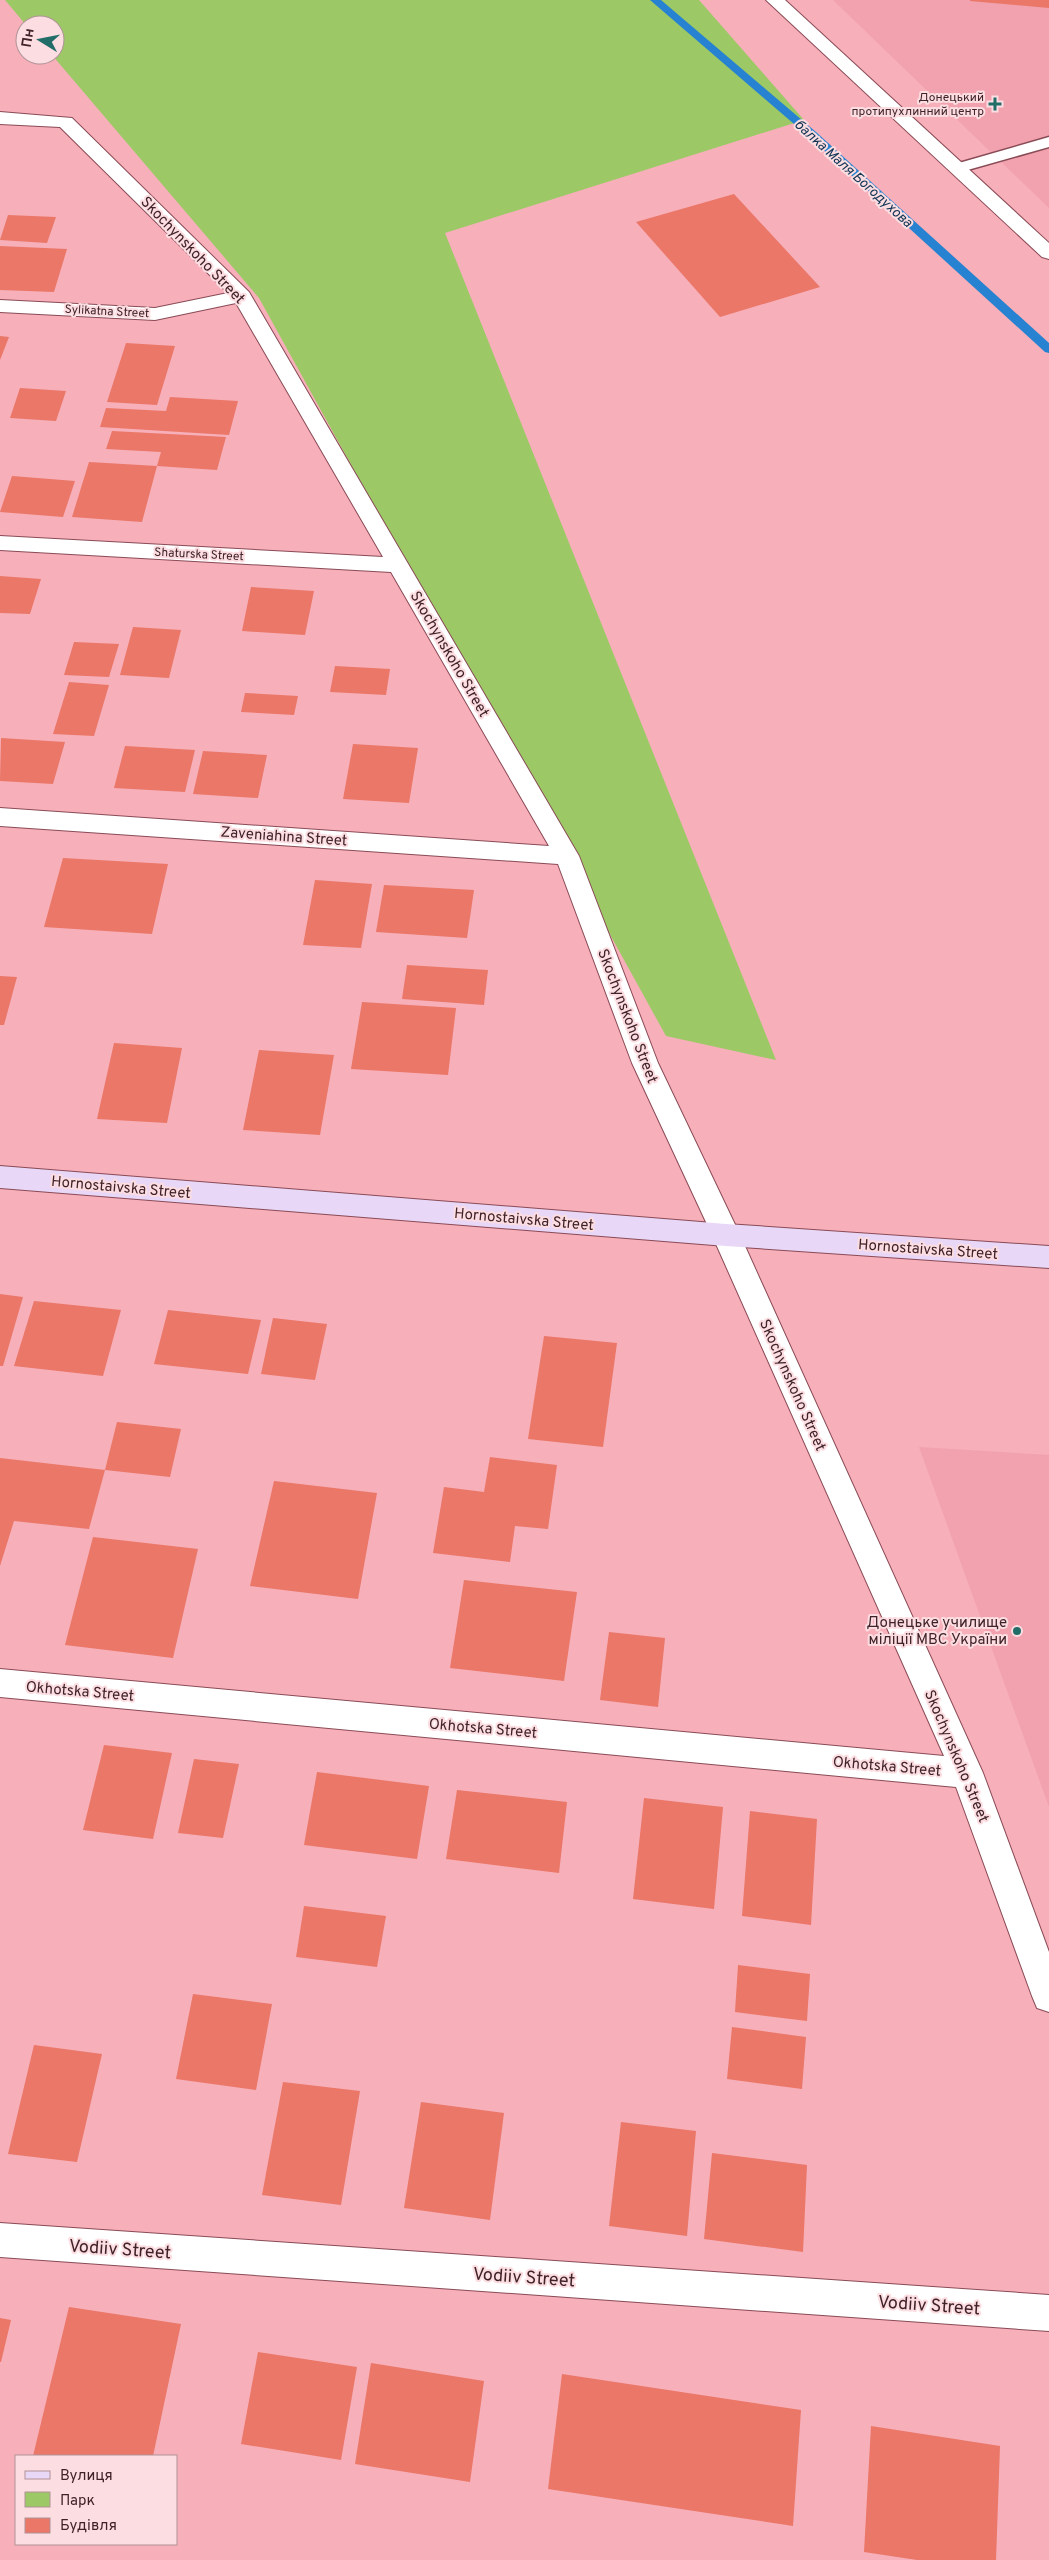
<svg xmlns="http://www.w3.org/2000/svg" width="1049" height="2560" viewBox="0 0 1049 2560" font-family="Overpass,sans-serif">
	<rect width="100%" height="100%" fill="#f7afba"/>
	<g fill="#f1a2ae">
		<polygon points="833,0 1049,0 1049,208"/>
		<polygon points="919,1447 1049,1455 1049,1807"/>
	</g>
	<polygon fill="#9cc966" points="5,0 699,0 804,120 445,233 776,1060 666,1036 259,298 52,55 55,55 55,25 26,25"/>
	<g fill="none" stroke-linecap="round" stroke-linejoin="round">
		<polygon fill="#2782d1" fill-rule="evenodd" points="650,0 661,0 816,132 1049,343 1049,353 1045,352 808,136"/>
	</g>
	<g fill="#ea7767">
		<polygon points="970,0 1049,0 1049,8 970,1"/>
		<polygon points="734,194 820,287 720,317 636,222"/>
		<polygon points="8,215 56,217 47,243 0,240"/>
		<polygon points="0,246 67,249 54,292 0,290"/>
		<polygon points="0,336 9,337 0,360"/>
		<polygon points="126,343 175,346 157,405 107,402"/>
		<polygon points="20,388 66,391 56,421 10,418"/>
		<polygon points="170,397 238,401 229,435 100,427 106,408 166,411"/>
		<polygon points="112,431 226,437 217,470 157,466 161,452 106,449"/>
		<polygon points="89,462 157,466 142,522 72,517"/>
		<polygon points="12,476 75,481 63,517 0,512"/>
		<polygon points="0,576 41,579 30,614 0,613"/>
		<polygon points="251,587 314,591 305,635 242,631"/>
		<polygon points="133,627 181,630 169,678 120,675"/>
		<polygon points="74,642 119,644 109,677 64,675"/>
		<polygon points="335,666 390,669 386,695 330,692"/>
		<polygon points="69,682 109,685 94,736 53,734"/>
		<polygon points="245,693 298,696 294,715 241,712"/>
		<polygon points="1,738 65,742 53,784 0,781"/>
		<polygon points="353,744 418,748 409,803 343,799"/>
		<polygon points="125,746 195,750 185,792 114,788"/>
		<polygon points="203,751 267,755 258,798 193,794"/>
		<polygon points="63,858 168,864 152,934 44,927"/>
		<polygon points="315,880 372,884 361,948 303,945"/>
		<polygon points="384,885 474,890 467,938 376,932"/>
		<polygon points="407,965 488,970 484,1005 402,999"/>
		<polygon points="0,976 17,977 4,1025 0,1025"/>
		<polygon points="362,1002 456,1008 448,1075 351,1069"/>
		<polygon points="114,1043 182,1048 167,1123 97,1119"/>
		<polygon points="259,1050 334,1055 320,1135 243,1130"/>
		<polygon points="0,1294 23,1297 3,1366 0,1366"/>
		<polygon points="34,1301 121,1310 103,1376 14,1366"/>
		<polygon points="168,1310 261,1320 248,1374 154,1364"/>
		<polygon points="273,1318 327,1324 315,1380 261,1374"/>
		<polygon points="544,1336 617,1343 603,1447 528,1439"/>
		<polygon points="117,1422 181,1429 170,1477 105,1470"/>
		<polygon points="490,1457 557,1465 548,1529 515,1526 510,1562 433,1553 444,1487 484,1492"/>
		<polygon points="0,1458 105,1470 89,1529 14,1521 0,1566"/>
		<polygon points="274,1481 377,1493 358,1599 250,1586"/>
		<polygon points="93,1537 198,1549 173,1658 65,1645"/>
		<polygon points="464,1580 577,1592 564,1681 450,1668"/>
		<polygon points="609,1632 665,1638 658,1707 600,1700"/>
		<polygon points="104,1745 172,1753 153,1839 83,1830"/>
		<polygon points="194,1759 239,1764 223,1838 178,1833"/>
		<polygon points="317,1772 429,1786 417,1859 304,1845"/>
		<polygon points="457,1790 567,1802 559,1873 446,1859"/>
		<polygon points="644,1798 723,1807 714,1909 633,1899"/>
		<polygon points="750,1811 817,1819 811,1925 742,1916"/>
		<polygon points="304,1906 386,1916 377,1967 296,1957"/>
		<polygon points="738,1965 810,1974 807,2021 735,2012"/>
		<polygon points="193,1994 272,2004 256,2090 176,2079"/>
		<polygon points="732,2027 806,2037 802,2089 727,2079"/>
		<polygon points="34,2045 102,2054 77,2162 8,2154"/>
		<polygon points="283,2082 360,2091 341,2205 262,2195"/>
		<polygon points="421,2102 504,2113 490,2220 404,2208"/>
		<polygon points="621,2122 696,2131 687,2236 609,2226"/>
		<polygon points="712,2153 807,2165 803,2252 704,2239"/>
		<polygon points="69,2307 181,2324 153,2456 33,2456"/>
		<polygon points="0,2318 11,2320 1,2362 0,2362"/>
		<polygon points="258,2352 357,2367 341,2460 241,2444"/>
		<polygon points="371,2363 484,2381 470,2482 355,2464"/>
		<polygon points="562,2374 801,2410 793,2526 548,2489"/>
		<polygon points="871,2426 1000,2446 996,2560 917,2560 864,2552"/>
	</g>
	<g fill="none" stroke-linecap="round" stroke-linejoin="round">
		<g stroke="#894b56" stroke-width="3">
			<polygon id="service" points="1049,137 1049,147 957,173 949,168 952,165"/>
		</g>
		<g stroke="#894b56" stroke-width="2">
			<g id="minor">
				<polygon points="766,0 785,0 1049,243 1049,259 1042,257"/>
				<polygon points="0,112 72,118 249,292 579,856 658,1063 740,1235 983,1773 1049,1952 1049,2012 1037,2008 1032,1996 956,1787 0,1697 0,1669 944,1756 712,1235 632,1063 558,864 0,826 0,808 549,846 391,572 0,550 0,536 383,557 236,303 155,320 0,312 0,300 155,308 228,293 60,127 0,124"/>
				<polygon points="0,2223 1049,2295 1049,2331 0,2257"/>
			</g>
		</g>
		<g stroke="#894b56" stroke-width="2">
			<polygon id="secondary" points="0,1166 726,1224 1049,1246 1049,1268 726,1246 0,1188"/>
		</g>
		<use href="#service" fill="#fff" fill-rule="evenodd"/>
		<use href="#minor" fill="#fff" fill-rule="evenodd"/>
		<use href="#secondary" fill="#e9d7f7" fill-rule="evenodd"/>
	</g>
	<g fill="#236d69" stroke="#fcdde1" stroke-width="2">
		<path d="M992.5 96.5h5v5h5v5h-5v5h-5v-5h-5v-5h5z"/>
		<circle cx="1017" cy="1631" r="5"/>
	</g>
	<g text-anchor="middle" stroke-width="4" stroke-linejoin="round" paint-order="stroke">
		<g font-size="12" fill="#3f2328" stroke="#fcdde1" text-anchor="end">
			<text x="984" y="101">Донецький<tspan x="984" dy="14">протипухлинний центр</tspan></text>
		</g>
		<g font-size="12" fill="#3f2328" stroke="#fcdde1">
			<text transform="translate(107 311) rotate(3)" y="4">Sylikatna Street</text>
			<text transform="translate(199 554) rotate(3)" y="4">Shaturska Street</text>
		</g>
		<g font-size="14" font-style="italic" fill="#113555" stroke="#fcdde1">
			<text transform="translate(854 173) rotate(42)" y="5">балка Маля Богодухова</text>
		</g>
		<g font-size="15" fill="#3f2328" stroke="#fcdde1">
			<text transform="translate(193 250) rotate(46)" y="5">Skochynskoho Street</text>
			<text transform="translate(450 654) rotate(60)" y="5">Skochynskoho Street</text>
			<text transform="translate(284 836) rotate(4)" y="5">Zaveniahina Street</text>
			<text transform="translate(628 1016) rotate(69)" y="5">Skochynskoho Street</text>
			<text transform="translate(121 1187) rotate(5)" y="5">Hornostaivska Street</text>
			<text transform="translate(524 1219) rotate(5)" y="5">Hornostaivska Street</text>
			<text transform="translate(928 1249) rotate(4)" y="5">Hornostaivska Street</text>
			<text transform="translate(793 1385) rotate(66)" y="5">Skochynskoho Street</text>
			<text transform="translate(80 1691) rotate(5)" y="5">Okhotska Street</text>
			<text transform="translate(483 1728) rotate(5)" y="5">Okhotska Street</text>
			<text transform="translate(957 1756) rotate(67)" y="5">Skochynskoho Street</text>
			<text transform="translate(887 1766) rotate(5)" y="5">Okhotska Street</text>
		</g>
		<g font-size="15" fill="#3f2328" stroke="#fcdde1" text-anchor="end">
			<text x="1007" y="1627">Донецьке училище<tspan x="1007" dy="17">міліції МВС України</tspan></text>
		</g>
		<g font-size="18" fill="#3f2328" stroke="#fcdde1">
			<text transform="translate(120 2249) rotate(4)" y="6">Vodiiv Street</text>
			<text transform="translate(524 2277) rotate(4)" y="6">Vodiiv Street</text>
			<text transform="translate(929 2305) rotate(4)" y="6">Vodiiv Street</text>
		</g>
	</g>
	<rect x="15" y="2455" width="162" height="90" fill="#fcdde1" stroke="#b09397"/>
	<rect x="25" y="2471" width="25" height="8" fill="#e9d7f7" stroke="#b09397"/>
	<text x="60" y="2480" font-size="15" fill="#3f2328">Вулиця</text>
	<rect x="25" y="2492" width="25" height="15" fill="#9cc966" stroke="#b09397"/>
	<text x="60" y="2505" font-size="15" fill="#3f2328">Парк</text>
	<rect x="25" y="2518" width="25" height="15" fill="#ea7767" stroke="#b09397"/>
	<text x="60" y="2530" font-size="15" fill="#3f2328">Будівля</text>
	<g transform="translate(40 40) rotate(280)"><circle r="24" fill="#fcdde1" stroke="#b09397"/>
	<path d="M0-4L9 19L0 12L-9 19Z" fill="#236d69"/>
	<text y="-8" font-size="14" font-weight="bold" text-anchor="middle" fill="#3f2328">Пн</text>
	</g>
</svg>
